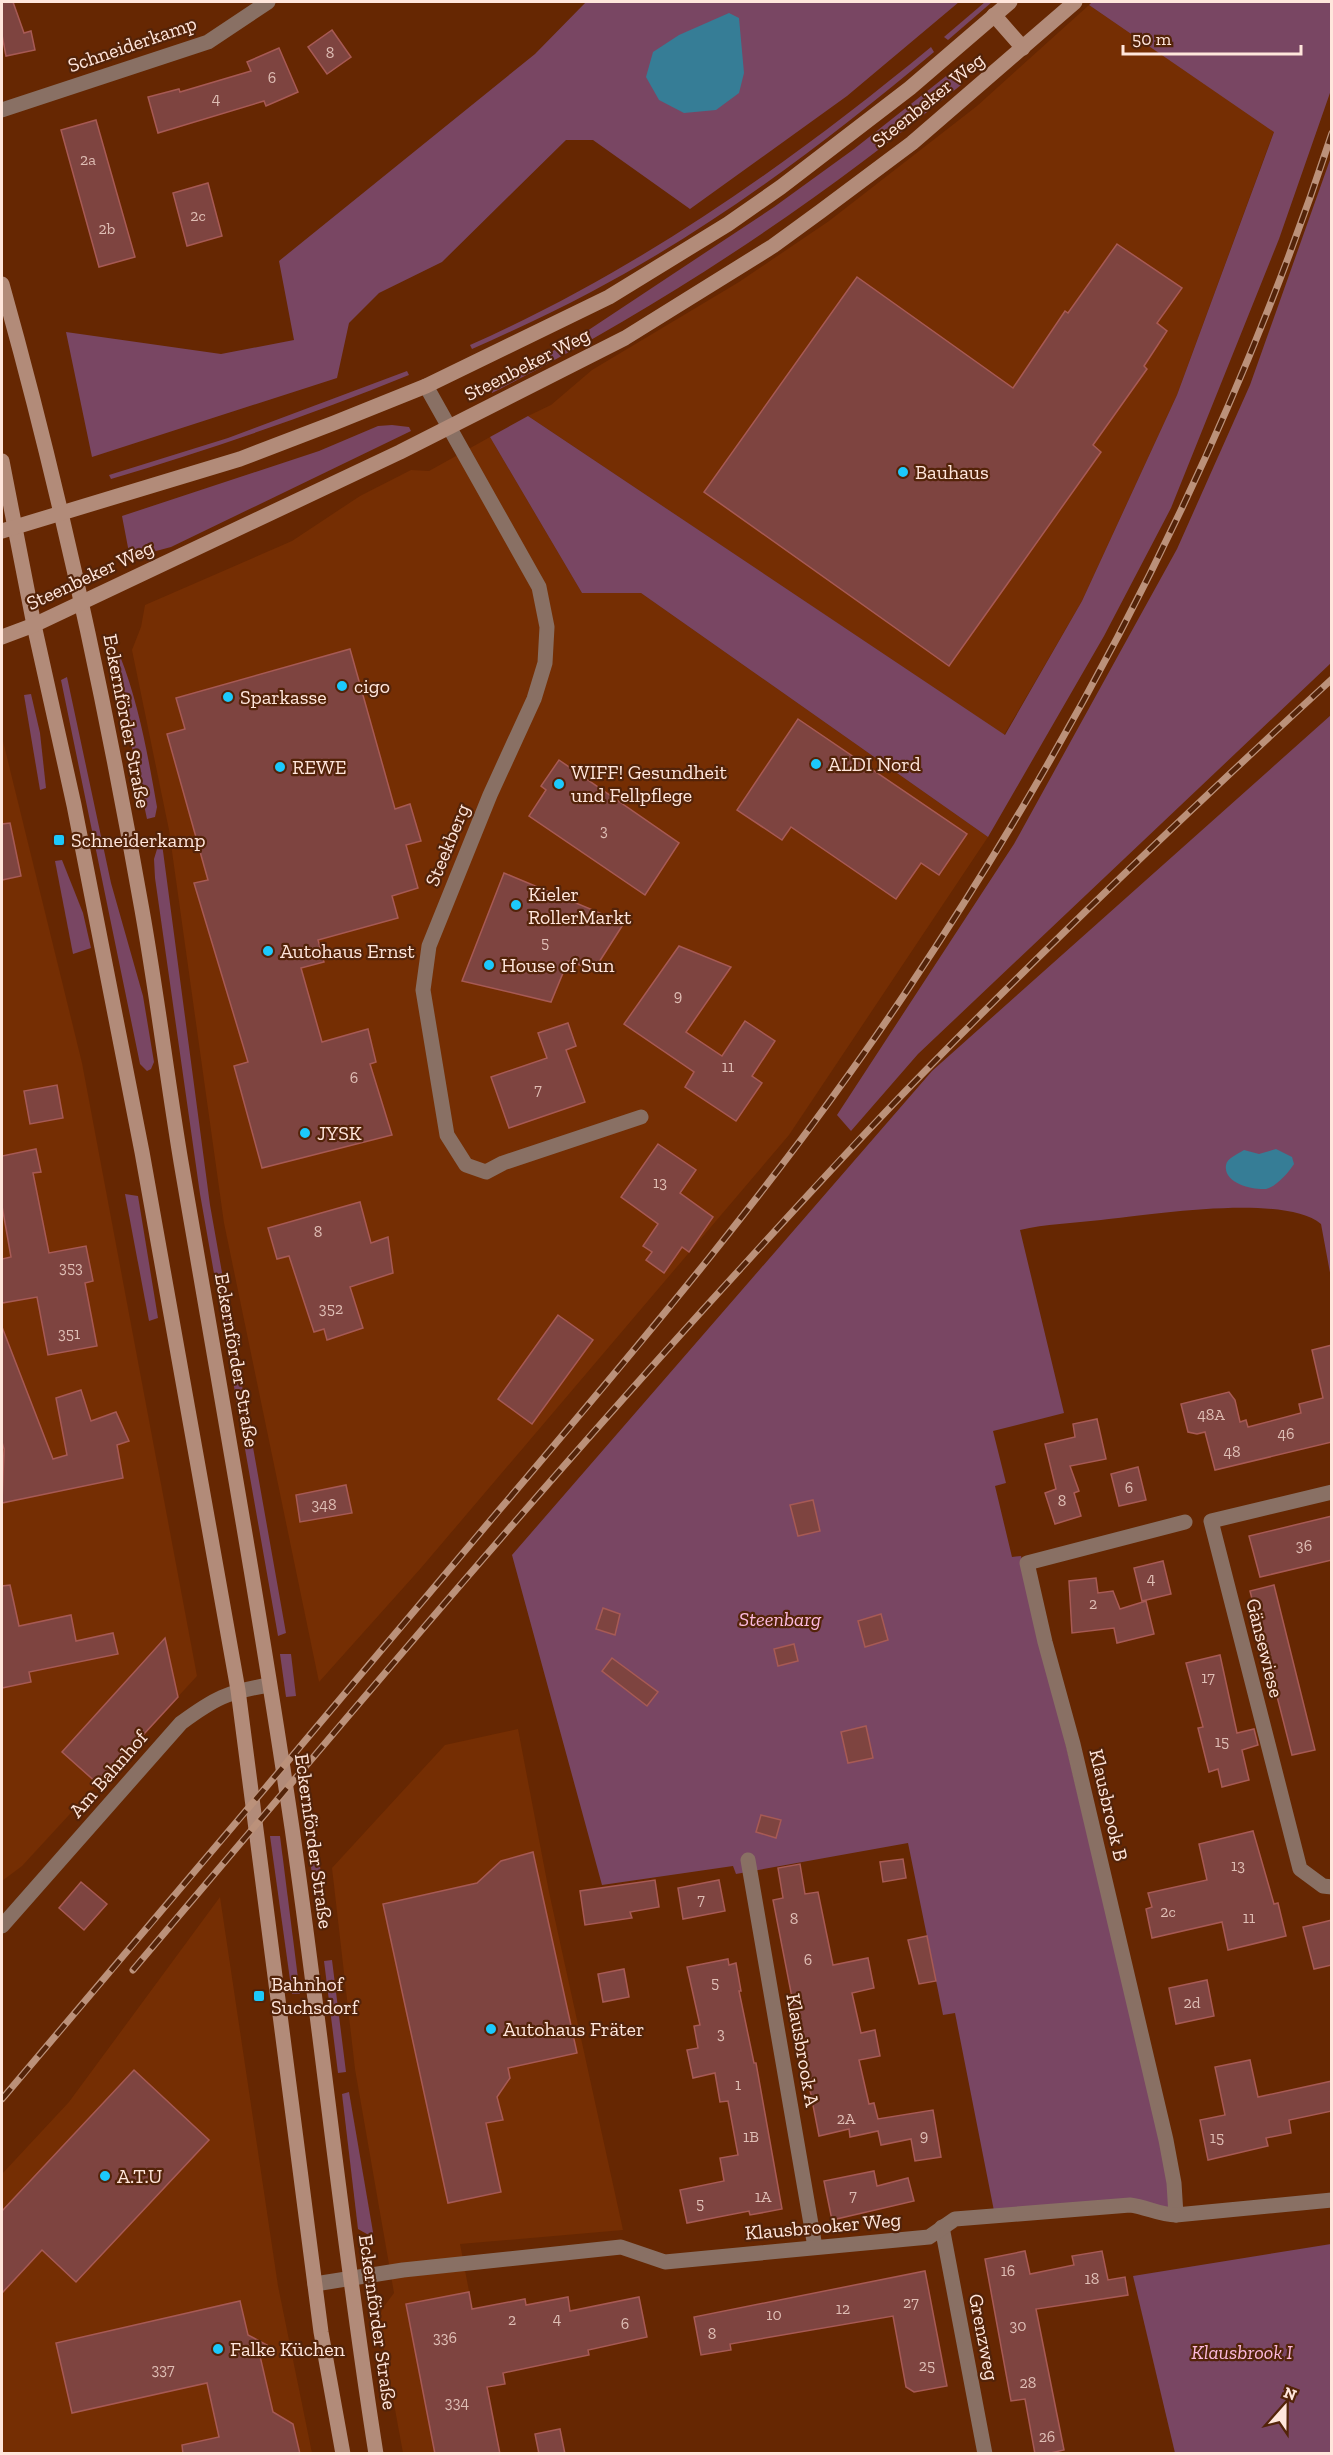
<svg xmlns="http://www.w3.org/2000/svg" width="1333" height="2455" viewBox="0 0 1333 2455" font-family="'Zilla Slab',serif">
	<rect width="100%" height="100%" fill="#662702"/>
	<g fill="#752e03">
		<polygon points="1089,5 1274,131 1177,395 1082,601 1004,735 528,416 551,405 592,370 739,282 829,221 977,106"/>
		<polygon points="490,437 582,593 641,593 988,837 789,1135 421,1568 319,1682 224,1223 169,830 132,650 141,627 145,605 292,541 360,496 411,470 429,471"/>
		<polygon points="2,737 82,1063 197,1676 22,1866 2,1881"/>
		<polygon points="518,1729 549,1892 623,2230 460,2244 500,2453 403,2453 379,2322 382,2309 394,2293 355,2069 332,1868 445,1745"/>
		<polygon points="220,1897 278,2286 312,2453 2,2453 2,2174 69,2102"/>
	</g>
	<g fill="#794663">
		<polygon points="586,2 959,2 847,96 690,209 593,140 566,140 442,262 379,293 349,323 337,378 92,457 66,332 221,354 294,340 279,261 535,54"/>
		<polygon points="985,2 992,2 948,40 944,37"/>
		<polygon points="1092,2 1331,2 1331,90 1279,239 1171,508 1104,636 988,837 641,593 582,593 490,437 528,416 1005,735 1082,601 1177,395 1274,132 1089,5"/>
		<path d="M931,47l3,5c-106,89 -220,175 -343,240 -39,21 -79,39 -119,57l-2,-4c169,-75 319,-181 461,-298z"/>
		<path d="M950,73l11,12c-149,121 -298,221 -469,308l-3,-6 4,-5 79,-41 202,-134 80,-58z"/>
		<polygon points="1331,157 1331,663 918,1054 851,1131 837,1115 1014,844 1177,549 1250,385"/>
		<path d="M407,371l2,4c-99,40 -197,74 -298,104l-2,-4 119,-37z"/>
		<polygon points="392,425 409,427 411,431 171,547 130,558 122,516 319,451 378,426"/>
		<path d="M120,656c19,48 28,100 37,151l-2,10 -8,2 -34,-160z"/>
		<polygon points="67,677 111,883 143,996 154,1062 151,1069 147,1071 140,1064 61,680"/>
		<polygon points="31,694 40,733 46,788 40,790 24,695"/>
		<path d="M1331,715v563l-10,-54c-37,-31 -171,-9 -220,-4 -27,3 -56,4 -81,10l44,183 -71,18 13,52 -11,3 17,71 9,-1 136,571 17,86 -32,-7 -147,10 -40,-203 -12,2 -35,-172 -172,31 -3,-8 -131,19 -90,-330 420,-484z"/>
		<polygon points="161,836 210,1205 286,1633 278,1636 200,1194 155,878 154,859"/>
		<polygon points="62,860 83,913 91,948 73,954 55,861"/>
		<polygon points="125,1194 138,1196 158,1318 149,1321"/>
		<polygon points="280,1654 291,1654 296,1696 286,1697"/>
		<polygon points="314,1822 328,1925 319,1926 305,1823"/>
		<polygon points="270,1836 280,1836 300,1994 292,1994"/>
		<polygon points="332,1960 346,2072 338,2073 324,1961"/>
		<polygon points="349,2092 374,2238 358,2229 342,2094"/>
		<polygon points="1331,2244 1331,2453 1175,2453 1133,2276"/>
	</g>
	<g fill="#367d96">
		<polygon points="729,13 739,18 744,73 739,93 716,110 684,113 659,100 646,77 653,52 679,35"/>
		<path d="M1276,1149l16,8 2,7c-5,8 -18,23 -28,25 -12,1 -43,-5 -40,-24 1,-7 12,-11 18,-15l15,4z"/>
	</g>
	<g fill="#7e4440" stroke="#a75a55" stroke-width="1.5">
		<polygon points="2,2 13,2 24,33 31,31 35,50 6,56 2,35"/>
		<polygon points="332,30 351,57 327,74 308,47"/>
		<polygon points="279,48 298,92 266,106 264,101 158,133 148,97 179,89 180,92 251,71 247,62"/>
		<polygon points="96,120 135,257 99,267 61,130"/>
		<polygon points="208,183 222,236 187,246 173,193"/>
		<polygon points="1117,244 1182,288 1157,323 1167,331 1144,366 1147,369 1093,445 1101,452 949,666 704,492 857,277 1013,388 1065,311 1068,313"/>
		<polygon points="350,649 395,809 410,804 421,841 406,845 418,888 392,896 398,918 318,940 324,962 301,968 322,1042 368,1029 376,1062 370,1064 392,1135 262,1168 234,1066 248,1062 194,883 208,880 167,734 185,729 176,698"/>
		<polygon points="798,719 967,834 939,875 921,863 896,899 791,827 782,840 737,810"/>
		<polygon points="559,760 679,843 645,895 529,816 546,790 541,786"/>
		<polygon points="10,823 21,876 2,880 2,824"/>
		<polygon points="504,873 624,923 594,970 568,961 551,1002 462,981"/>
		<polygon points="679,946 731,967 686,1032 722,1056 745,1021 775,1041 752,1076 762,1083 736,1121 685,1087 694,1072 624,1024"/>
		<polygon points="568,1023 576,1046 566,1050 585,1102 509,1128 491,1077 547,1058 538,1033"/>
		<polygon points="57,1085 63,1118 30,1124 24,1091"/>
		<polygon points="658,1144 696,1170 680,1193 713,1217 689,1252 682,1247 664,1273 646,1260 652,1252 643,1246 658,1224 621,1197"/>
		<polygon points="36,1149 41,1172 33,1173 49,1253 86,1246 93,1281 85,1283 97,1346 48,1355 37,1297 2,1303 2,1259 11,1257 2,1206 2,1156"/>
		<polygon points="360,1202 371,1243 388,1237 393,1273 350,1287 363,1328 327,1340 324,1329 314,1332 289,1256 277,1259 268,1228"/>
		<polygon points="558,1315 593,1340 532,1424 498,1399"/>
		<polygon points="2,1327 53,1459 67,1455 56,1398 81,1390 91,1421 116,1412 129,1441 117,1445 123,1478 2,1503 4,1449 2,1442"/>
		<polygon points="1332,1345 1332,1442 1215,1470 1205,1432 1197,1434 1188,1432 1181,1404 1229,1392 1235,1400 1240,1422 1246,1420 1248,1427 1301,1413 1299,1404 1323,1398 1312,1350"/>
		<polygon points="1097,1419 1106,1459 1070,1466 1079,1491 1074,1493 1081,1516 1055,1524 1045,1493 1056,1489 1045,1444 1075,1437 1073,1424"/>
		<polygon points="1138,1467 1146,1500 1119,1506 1111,1474"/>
		<polygon points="346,1485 352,1513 300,1522 296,1495"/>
		<polygon points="813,1500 820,1531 798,1536 790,1505"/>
		<polygon points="1332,1516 1332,1560 1260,1577 1249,1536"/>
		<polygon points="1163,1561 1171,1594 1142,1601 1134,1568"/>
		<polygon points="1096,1578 1098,1593 1113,1591 1120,1609 1146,1601 1154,1634 1117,1643 1114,1628 1072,1633 1069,1581"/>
		<polygon points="10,1585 19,1626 71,1615 76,1641 113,1633 118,1654 29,1672 31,1682 2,1688 2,1586"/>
		<polygon points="1274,1585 1315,1750 1292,1755 1250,1591"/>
		<polygon points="603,1608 620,1614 615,1635 596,1629"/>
		<polygon points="881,1614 888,1640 865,1647 858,1621"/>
		<polygon points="165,1638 178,1697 98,1784 62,1752"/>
		<polygon points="794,1644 798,1661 778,1666 774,1649"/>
		<polygon points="1220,1655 1237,1733 1254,1729 1258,1745 1242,1750 1249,1780 1222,1787 1218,1769 1209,1772 1198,1728 1203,1727 1186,1663"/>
		<polygon points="612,1658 658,1692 647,1706 602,1671"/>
		<polygon points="866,1726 873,1758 848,1763 841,1732"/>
		<polygon points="761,1815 781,1820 776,1838 756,1832"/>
		<polygon points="1253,1831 1274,1904 1278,1903 1286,1936 1228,1950 1222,1922 1152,1938 1146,1909 1152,1907 1148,1893 1207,1880 1199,1844"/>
		<polygon points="533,1852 577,2053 508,2068 510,2078 497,2097 503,2120 486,2123 501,2192 448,2203 383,1904 477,1883 501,1861"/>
		<polygon points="903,1859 906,1878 883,1882 880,1862"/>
		<polygon points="800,1864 805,1894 818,1892 833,1965 868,1958 874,1988 852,1993 861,2033 875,2030 880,2056 859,2060 869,2104 874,2103 878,2119 933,2110 941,2157 915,2161 911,2139 881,2145 878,2131 850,2137 849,2129 819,2136 773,1900 783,1898 778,1868"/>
		<polygon points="655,1880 659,1907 630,1912 632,1918 585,1925 580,1891"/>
		<polygon points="719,1880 725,1911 683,1919 678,1888"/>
		<polygon points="81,1882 107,1904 84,1930 59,1908"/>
		<polygon points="1332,1920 1332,1965 1314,1969 1303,1927"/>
		<polygon points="927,1936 936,1981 919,1984 908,1940"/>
		<polygon points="728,1959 729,1965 736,1963 741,1991 739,1991 754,2063 756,2063 782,2209 750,2215 749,2211 687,2223 680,2190 724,2181 720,2158 738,2155 728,2101 720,2102 715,2073 693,2078 687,2050 698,2048 694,2026 700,2025 687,1967"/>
		<polygon points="624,1969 629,1997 603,2002 598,1974"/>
		<polygon points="1207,1980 1214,2016 1176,2024 1169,1988"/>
		<polygon points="1250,2060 1258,2097 1332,2081 1332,2111 1289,2120 1291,2133 1266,2138 1268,2146 1208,2160 1200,2120 1225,2115 1215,2067"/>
		<polygon points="134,2070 209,2140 76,2282 42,2250 2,2293 2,2211"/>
		<polygon points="874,2171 877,2186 908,2178 914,2201 832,2220 824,2181"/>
		<polygon points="1025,2251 1030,2274 1074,2265 1072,2256 1102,2251 1108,2280 1125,2277 1128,2295 1036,2309 1064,2450 1046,2454 1035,2454 1025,2399 1011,2401 985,2259"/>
		<polygon points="925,2271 947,2386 914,2392 906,2387 893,2316 730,2344 731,2350 701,2355 694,2317"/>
		<polygon points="469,2292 472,2309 525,2299 526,2305 568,2297 570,2311 639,2297 647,2337 588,2350 589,2355 503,2373 505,2384 487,2387 500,2454 435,2454 406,2304"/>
		<polygon points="240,2301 248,2335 267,2345 260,2356 273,2412 293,2424 300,2454 183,2454 182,2445 219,2437 207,2383 72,2413 56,2343"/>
		<polygon points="560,2429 565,2454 539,2454 535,2434"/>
	</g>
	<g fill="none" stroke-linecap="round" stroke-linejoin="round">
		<g stroke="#897064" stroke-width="15">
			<polyline points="2,110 208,42 268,2"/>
			<polyline points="426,386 539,587 547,627 545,663 534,699 490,795 429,946 423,990 447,1135 466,1165 486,1172 503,1163 641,1117"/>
			<polyline points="1332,1492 1211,1521 1300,1869 1323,1886 1332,1887"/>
			<polyline points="748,1860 815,2247"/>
			<path d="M2,1926l179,-203c34,-25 46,-31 88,-38"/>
			<polyline points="1176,2215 1174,2183 1166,2140 1073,1744 1045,1642 1027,1563 1185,1522"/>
			<polyline points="942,2227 985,2454"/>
			<path d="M315,2284l88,-14 218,-23 44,15 264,-25 26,-18 175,-14c17,2 29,10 46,10l156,-15"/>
		</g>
		<g stroke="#b28b79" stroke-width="15">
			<polyline points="994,15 1023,48"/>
			<path d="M2,284c58,206 103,416 140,626 15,84 25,168 39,252 38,222 78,443 111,666 30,208 51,418 84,626"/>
			<polyline points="2,461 34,625 74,805 142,1152 238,1690 321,2332 343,2454"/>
			<polyline points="2,531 240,459 334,423 426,386 609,297 728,224 781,187 910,88 1010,2"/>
			<polyline points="2,637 34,625 400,452 625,338 773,246 821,211 912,143 1075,2"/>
		</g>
		<g stroke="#bb917a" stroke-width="7">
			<g id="rail">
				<path d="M133,1970c201,-237 400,-475 609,-703 62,-68 124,-136 188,-201 130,-133 265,-261 402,-387"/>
				<path d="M2,2099c163,-192 326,-385 488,-578 145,-171 291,-342 416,-529 178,-266 326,-554 426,-859"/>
			</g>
		</g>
		<use href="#rail" stroke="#532309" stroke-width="4.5" stroke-dasharray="14" stroke-linecap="butt"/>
	</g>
	<g fill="#1cc9fc" stroke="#532309" stroke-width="2">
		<circle cx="903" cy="472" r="6"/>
		<circle cx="342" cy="686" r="6"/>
		<circle cx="228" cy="697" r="6"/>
		<circle cx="816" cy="764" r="6"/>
		<circle cx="280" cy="767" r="6"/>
		<circle cx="559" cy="784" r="6"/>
		<rect x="53" y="834" width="12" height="12" rx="3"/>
		<circle cx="516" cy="905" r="6"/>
		<circle cx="268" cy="951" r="6"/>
		<circle cx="489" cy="965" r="6"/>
		<circle cx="305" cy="1133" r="6"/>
		<rect x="253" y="1990" width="12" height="12" rx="3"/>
		<circle cx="491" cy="2029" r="6"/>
		<circle cx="105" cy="2176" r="6"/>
		<circle cx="218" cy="2349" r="6"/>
	</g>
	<g text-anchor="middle" stroke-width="4.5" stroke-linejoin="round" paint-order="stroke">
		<g font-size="16" fill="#dfbeb5">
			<text x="330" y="58">8</text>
			<text x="272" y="83">6</text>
			<text x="216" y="104">4</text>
			<text x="88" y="165">2a</text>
			<text x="198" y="221">2c</text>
			<text x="107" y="234">2b</text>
			<text x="604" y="836">3</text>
			<text x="545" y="948">5</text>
			<text x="678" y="1001">9</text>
			<text x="728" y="1072">11</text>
			<text x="354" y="1083">6</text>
			<text x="538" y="1095">7</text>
			<text x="660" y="1188">13</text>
			<text x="318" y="1237">8</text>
			<text x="71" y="1273">353</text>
			<text x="331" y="1314">352</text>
			<text x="69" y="1339">351</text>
			<text x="1211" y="1420">48A</text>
			<text x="1286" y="1439">46</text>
			<text x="1232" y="1457">48</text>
			<text x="1129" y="1493">6</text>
			<text x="1062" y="1506">8</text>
			<text x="324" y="1510">348</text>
			<text x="1304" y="1551">36</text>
			<text x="1151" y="1584">4</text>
			<text x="1093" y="1609">2</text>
			<text x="1208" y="1683">17</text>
			<text x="1222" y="1747">15</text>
			<text x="1238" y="1871">13</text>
			<text x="701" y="1905">7</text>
			<text x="1168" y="1917">2c</text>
			<text x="1249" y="1923">11</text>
			<text x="794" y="1924">8</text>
			<text x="808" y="1965">6</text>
			<text x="715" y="1988">5</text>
			<text x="1192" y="2008">2d</text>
			<text x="721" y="2039">3</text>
			<text x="738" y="2090">1</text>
			<text x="846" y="2124">2A</text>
			<text x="924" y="2141">9</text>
			<text x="751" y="2142">1B</text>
			<text x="1217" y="2143">15</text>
			<text x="853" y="2201">7</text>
			<text x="763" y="2202">1A</text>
			<text x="700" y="2209">5</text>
			<text x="1008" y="2276">16</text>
			<text x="1092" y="2284">18</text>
			<text x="911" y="2308">27</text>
			<text x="843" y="2314">12</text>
			<text x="774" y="2320">10</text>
			<text x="557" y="2324">4</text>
			<text x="512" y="2325">2</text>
			<text x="625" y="2329">6</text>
			<text x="1018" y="2331">30</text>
			<text x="712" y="2339">8</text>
			<text x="445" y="2343">336</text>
			<text x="927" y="2371">25</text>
			<text x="163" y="2375">337</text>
			<text x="1028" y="2388">28</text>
			<text x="457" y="2408">334</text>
			<text x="1047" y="2442">26</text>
		</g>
		<g font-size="20" fill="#ffe6dc" stroke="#532309">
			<text transform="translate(132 44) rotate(-19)" y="7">Schneiderkamp</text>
			<text transform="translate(928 100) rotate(-39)" y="7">Steenbeker Weg</text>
			<text transform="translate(527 364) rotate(-27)" y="7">Steenbeker Weg</text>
			<text transform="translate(90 575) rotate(-25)" y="7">Steenbeker Weg</text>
			<text transform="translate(127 721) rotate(79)" y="7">Eckernförder Straße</text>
			<text transform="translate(447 845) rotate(-68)" y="7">Steekberg</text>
			<text transform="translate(237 1360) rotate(80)" y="7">Eckernförder Straße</text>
			<text transform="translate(1265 1648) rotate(76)" y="7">Gänsewiese</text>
			<text transform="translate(108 1774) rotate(-49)" y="7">Am Bahnhof</text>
			<text transform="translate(1109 1805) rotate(77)" y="7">Klausbrook B</text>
			<text transform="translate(314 1841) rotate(82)" y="7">Eckernförder Straße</text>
			<text transform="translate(803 2050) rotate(80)" y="7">Klausbrook A</text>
			<text transform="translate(823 2226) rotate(-5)" y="7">Klausbrooker Weg</text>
			<text transform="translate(378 2322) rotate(82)" y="7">Eckernförder Straße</text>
			<text transform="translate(984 2337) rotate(79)" y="7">Grenzweg</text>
		</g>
		<g font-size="20" fill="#ffe6dc" stroke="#532309" text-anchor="start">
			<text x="915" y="479">Bauhaus</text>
			<text x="354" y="693">cigo</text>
			<text x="240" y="704">Sparkasse</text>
			<text x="828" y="771">ALDI Nord</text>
			<text x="292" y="774">REWE</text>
			<text x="571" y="779">WIFF! Gesundheit<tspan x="571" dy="23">und Fellpflege</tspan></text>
			<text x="71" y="847">Schneiderkamp</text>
			<text x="528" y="901">Kieler<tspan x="528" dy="23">RollerMarkt</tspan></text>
			<text x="280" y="958">Autohaus Ernst</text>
			<text x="501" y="972">House of Sun</text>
			<text x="317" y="1140">JYSK</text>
			<text x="271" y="1991">Bahnhof<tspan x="271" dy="23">Suchsdorf</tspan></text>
			<text x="503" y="2036">Autohaus Fräter</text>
			<text x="117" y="2183">A.T.U</text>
			<text x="230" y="2356">Falke Küchen</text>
		</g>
		<g font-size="20" font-style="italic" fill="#fcbade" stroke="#532309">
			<text x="780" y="1626">Steenbarg</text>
			<text x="1242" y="2359">Klausbrook I</text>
		</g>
	</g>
	<rect width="1333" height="2455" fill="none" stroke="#ffe6dc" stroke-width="6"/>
	<g transform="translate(1285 2407) rotate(21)" stroke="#532309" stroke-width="4.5" paint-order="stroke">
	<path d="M0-4.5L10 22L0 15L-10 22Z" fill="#ffe6dc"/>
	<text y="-9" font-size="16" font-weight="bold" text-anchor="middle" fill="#ffe6dc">N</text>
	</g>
	<path d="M1123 45v9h178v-9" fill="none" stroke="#ffe6dc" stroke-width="3"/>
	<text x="1132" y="45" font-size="18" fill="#ffe6dc" stroke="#532309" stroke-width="4.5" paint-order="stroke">50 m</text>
</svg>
